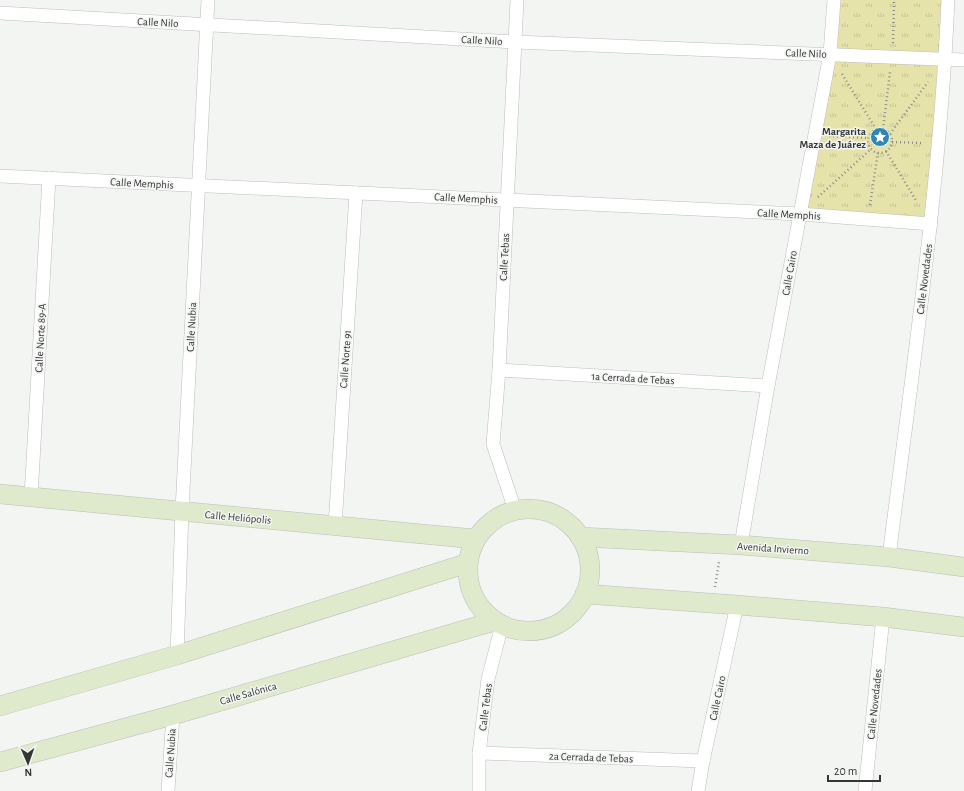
<svg xmlns="http://www.w3.org/2000/svg" width="964" height="791" viewBox="0 0 964 791" font-family="'Alegreya Sans',sans-serif">
	<defs>
		<pattern id="park-tufts" width="24" height="20" patternUnits="userSpaceOnUse"><rect width="24" height="20" fill="#e5e3aa"/><path d="M3 7l-1-3M5 7V3M7 7l1-3M15 17l-1-3M17 17v-4M19 17l1-3" fill="none" stroke="#c5c393"/></pattern>
	</defs>
	<rect width="100%" height="100%" fill="#f3f5f3"/>
	<g fill="url(#park-tufts)">
		<polygon points="837,0 943,0 942,56 833,51"/>
		<polygon points="832,60 942,64 927,217 805,209"/>
	</g>
	<g fill="none" stroke-linecap="round" stroke-linejoin="round">
		<g stroke="#bcbebb" stroke-width="14">
			<g id="street">
				<polyline points="0,13 515,42 964,60"/>
				<polyline points="0,176 800,214 931,224"/>
				<polyline points="499,370 768,386"/>
				<polyline points="31,497 49,178"/>
				<polyline points="515,510 493,444 499,370 517,0"/>
				<polyline points="335,526 356,193"/>
				<polyline points="741,545 768,386 830,54 834,0"/>
				<path d="M889,557c23,-185 51,-370 59,-557"/>
				<polyline points="177,655 182,511 208,0"/>
				<polyline points="479,753 703,761"/>
				<polyline points="168,791 173,715"/>
				<polyline points="479,791 479,753 488,679 502,625"/>
				<polyline points="698,791 703,761 737,605"/>
				<polyline points="865,791 883,617"/>
			</g>
		</g>
		<g stroke="#bcbebb" stroke-width="20">
			<g id="secondary">
				<polyline points="0,494 475,539"/>
				<circle cx="529" cy="570" r="61"/>
				<polyline points="580,537 741,545 889,557 964,567"/>
				<polyline points="585,594 737,605 883,617 964,627"/>
				<polyline points="0,706 177,655 468,563"/>
				<polyline points="0,762 173,715 495,621"/>
			</g>
		</g>
		<g stroke="#8c8d8c" stroke-width="2.5" stroke-dasharray="1 3" stroke-linecap="butt">
			<polyline points="893,43 894,0"/>
			<polyline points="842,74 876,129"/>
			<circle cx="880" cy="141" r="12"/>
			<polyline points="883,129 890,72"/>
			<polyline points="890,134 928,82"/>
			<polyline points="829,136 869,138"/>
			<polyline points="892,142 924,143"/>
			<polyline points="886,151 917,202"/>
			<polyline points="818,197 871,149"/>
			<polyline points="870,205 878,152"/>
			<polyline points="715,587 719,562"/>
		</g>
		<use href="#street" stroke="#fff" stroke-width="13"/>
		<use href="#secondary" stroke="#dfe9cc" stroke-width="19"/>
	</g>
	<defs>
		<g id="sight-disc" transform="scale(1)"><circle r="9.5" fill="#2d86b4" stroke="#f3f5f3"/><path d="M0-6L1.8-2.2L6-1.7L2.9 1.2L3.7 5.4L0 3.3L-3.7 5.4L-2.9 1.2L-6-1.7L-1.8-2.2Z" fill="#fff"/></g>
	</defs>
	<g fill-rule="evenodd">
		<use href="#sight-disc" x="880" y="137"/>
	</g>
	<g text-anchor="middle" stroke-width="3" stroke-linejoin="round" paint-order="stroke">
		<g font-size="11" fill="#353635" stroke="#f3f5f3">
			<text transform="translate(158 22) rotate(3)" y="4">Calle Nilo</text>
			<text transform="translate(482 40) rotate(3)" y="4">Calle Nilo</text>
			<text transform="translate(806 53) rotate(2)" y="4">Calle Nilo</text>
			<text transform="translate(142 183) rotate(3)" y="4">Calle Memphis</text>
			<text transform="translate(466 198) rotate(3)" y="4">Calle Memphis</text>
			<text transform="translate(789 214) rotate(3)" y="4">Calle Memphis</text>
			<text transform="translate(504 257) rotate(-87)" y="4">Calle Tebas</text>
			<text transform="translate(789 273) rotate(-80)" y="4">Calle Cairo</text>
			<text transform="translate(924 279) rotate(-83)" y="4">Calle Novedades</text>
			<text transform="translate(191 327) rotate(-87)" y="4">Calle Nubia</text>
			<text transform="translate(40 338) rotate(-87)" y="4">Calle Norte 89-A</text>
			<text transform="translate(345 359) rotate(-86)" y="4">Calle Norte 91</text>
			<text transform="translate(633 378) rotate(3)" y="4">1a Cerrada de Tebas</text>
			<text transform="translate(238 517) rotate(5)" y="4">Calle Heliópolis</text>
			<text transform="translate(773 548) rotate(4)" y="4">Avenida Invierno</text>
			<text transform="translate(248 693) rotate(-16)" y="4">Calle Salónica</text>
			<text transform="translate(717 698) rotate(-78)" y="4">Calle Cairo</text>
			<text transform="translate(874 704) rotate(-84)" y="4">Calle Novedades</text>
			<text transform="translate(485 707) rotate(-83)" y="4">Calle Tebas</text>
			<text transform="translate(170 753) rotate(-86)" y="4">Calle Nubia</text>
			<text transform="translate(591 757) rotate(2)" y="4">2a Cerrada de Tebas</text>
		</g>
		<g font-size="11" font-weight="bold" fill="#353635" stroke="#f3f5f3" text-anchor="end">
			<text x="866" y="135">Margarita<tspan x="866" dy="13">Maza de Juárez</tspan></text>
		</g>
	</g>
	<g transform="translate(28 763) rotate(178)" stroke="#f3f5f3" stroke-width="3" paint-order="stroke">
	<path d="M0-3L7 15L0 10L-7 15Z" fill="#353635"/>
	<text y="-6" font-size="11" font-weight="bold" text-anchor="middle" fill="#353635">N</text>
	</g>
	<path d="M828 775v6h52v-6" fill="none" stroke="#353635" stroke-width="2"/>
	<text x="834" y="775" font-size="12" fill="#353635" stroke="#f3f5f3" stroke-width="3" paint-order="stroke">20 m</text>
</svg>
